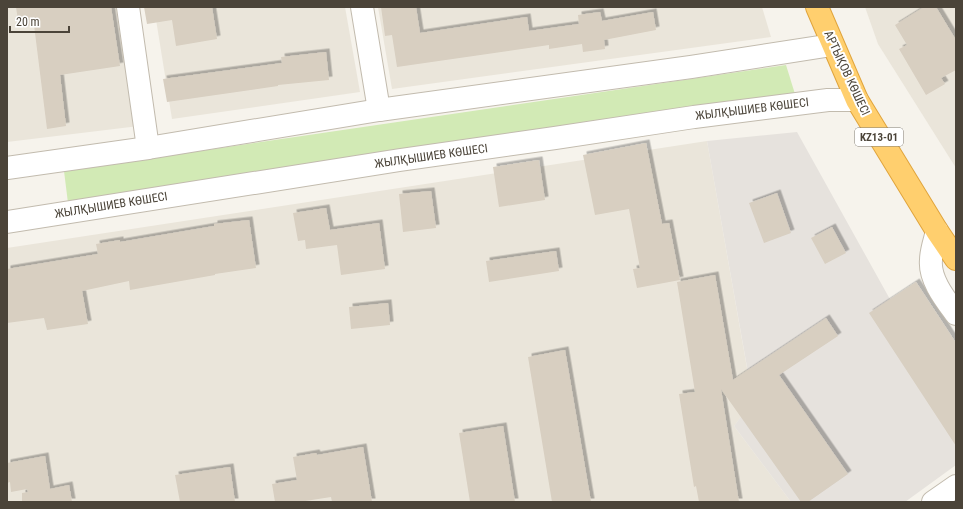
<svg xmlns="http://www.w3.org/2000/svg" width="963" height="509" viewBox="0 0 963 509" font-family="'Roboto Condensed',sans-serif">
	<defs>
		<filter id="shadow"><feDropShadow dx="3.5" dy="-3.5" stdDeviation="0" flood-color="#0004"/></filter>
	</defs>
	<rect width="100%" height="100%" fill="#f6f3ec"/>
	<g fill="#eae5da">
		<polygon points="7,7 119,7 139,126 7,142"/>
		<polygon points="154,7 345,7 360,92 172,119"/>
		<polygon points="378,7 762,7 771,37 392,89"/>
		<polygon points="865,7 956,7 956,168 878,44"/>
		<polygon points="707,141 753,402 734,426 791,502 7,502 7,248"/>
	</g>
	<polygon fill="#e6e2dd" points="797,132 956,418 956,465 905,502 791,502 734,426 753,401 707,141"/>
	<polygon fill="#d2eab5" points="786,65 795,94 68,203 64,171"/>
	<g fill="#d8cfc1" filter="url(#shadow)">
		<polygon points="16,7 111,7 120,66 60,75 66,126 47,129 34,25 19,27"/>
		<polygon points="144,7 212,7 217,39 176,46 172,20 147,24"/>
		<polygon points="381,7 416,7 420,33 527,17 529,31 579,24 578,15 600,12 602,21 653,12 656,30 604,40 605,49 583,52 582,44 549,49 549,45 397,67 392,35 385,36"/>
		<polygon points="924,7 936,7 956,40 956,70 941,78 945,84 926,95 899,49 907,45 895,25"/>
		<polygon points="326,52 329,80 278,85 278,86 167,102 163,79 282,63 281,57"/>
		<polygon points="646,143 662,224 669,223 680,280 637,288 633,269 640,268 629,209 595,215 583,155"/>
		<polygon points="539,160 545,200 499,207 493,167"/>
		<polygon points="431,191 436,228 403,232 399,194"/>
		<polygon points="777,193 791,233 764,243 749,203"/>
		<polygon points="326,208 330,230 379,223 385,269 341,275 337,245 306,249 305,240 298,241 293,213"/>
		<polygon points="249,220 256,268 215,274 215,275 130,290 129,281 82,291 88,324 47,330 44,318 7,323 7,269 98,254 96,244 120,240 120,242 214,226 214,224"/>
		<polygon points="832,227 846,253 825,264 811,238"/>
		<polygon points="556,251 559,271 489,282 486,261"/>
		<polygon points="715,275 733,380 826,318 838,336 779,375 848,474 808,502 801,502 721,389 739,502 699,502 696,486 694,487 679,394 695,392 677,282"/>
		<polygon points="916,282 956,343 956,446 869,313"/>
		<polygon points="388,303 390,325 351,329 349,307"/>
		<polygon points="565,350 591,502 552,502 528,357"/>
		<polygon points="503,426 515,502 470,502 459,433"/>
		<polygon points="363,447 372,502 332,502 331,497 299,502 275,502 272,484 297,480 293,457 316,453 317,455"/>
		<polygon points="45,456 50,489 69,485 72,502 22,502 22,493 28,492 27,489 11,492 10,482 7,483 7,463"/>
		<polygon points="230,467 235,502 180,502 175,475"/>
	</g>
	<g fill="none" stroke-linecap="round" stroke-linejoin="round">
		<g stroke="#c2bbae" stroke-width="24">
			<g id="minor">
				<polyline points="128,7 148,148"/>
				<polyline points="362,7 379,110"/>
				<polyline points="7,168 148,148 379,110 691,67 832,45"/>
				<polyline points="7,222 400,160 555,138 694,117 828,100 857,100"/>
				<path d="M937,231c-2,9 -6,19 -6,29 -2,19 14,39 25,54"/>
				<polyline points="933,502 956,486"/>
			</g>
		</g>
		<g stroke="#e0a43c" stroke-width="24">
			<polyline id="highway" points="817,7 857,100 937,231 956,259"/>
		</g>
		<use href="#minor" stroke="#fff" stroke-width="22"/>
		<use href="#highway" stroke="#ffcf6e" stroke-width="22"/>
	</g>
	<g text-anchor="middle" stroke-width="4" stroke-linejoin="round" paint-order="stroke">
		<rect fill="#fff" stroke="#817c74" stroke-width="1" x="855" y="128" width="48" height="18" rx="3"/>
		<g font-size="11" font-weight="bold" fill="#4b4439">
			<text x="879" y="141">KZ13-01</text>
		</g>
		<g font-size="12" fill="#4b4439" stroke="#fff">
			<text transform="translate(847 73) rotate(65)" y="4">АРТЫҚОВ КӨШЕСІ</text>
			<text transform="translate(752 109) rotate(-7)" y="4">ЖЫЛҚЫШИЕВ КӨШЕСІ</text>
			<text transform="translate(431 156) rotate(-8)" y="4">ЖЫЛҚЫШИЕВ КӨШЕСІ</text>
			<text transform="translate(111 205) rotate(-9)" y="4">ЖЫЛҚЫШИЕВ КӨШЕСІ</text>
		</g>
	</g>
	<rect width="963" height="509" fill="none" stroke="#4b4439" stroke-width="16"/>
	<path d="M10 26v6h59v-6" fill="none" stroke="#4b4439" stroke-width="2"/>
	<text x="16" y="26" font-size="12" fill="#4b4439" stroke="#ffffff" stroke-width="3" paint-order="stroke">20 m</text>
</svg>
